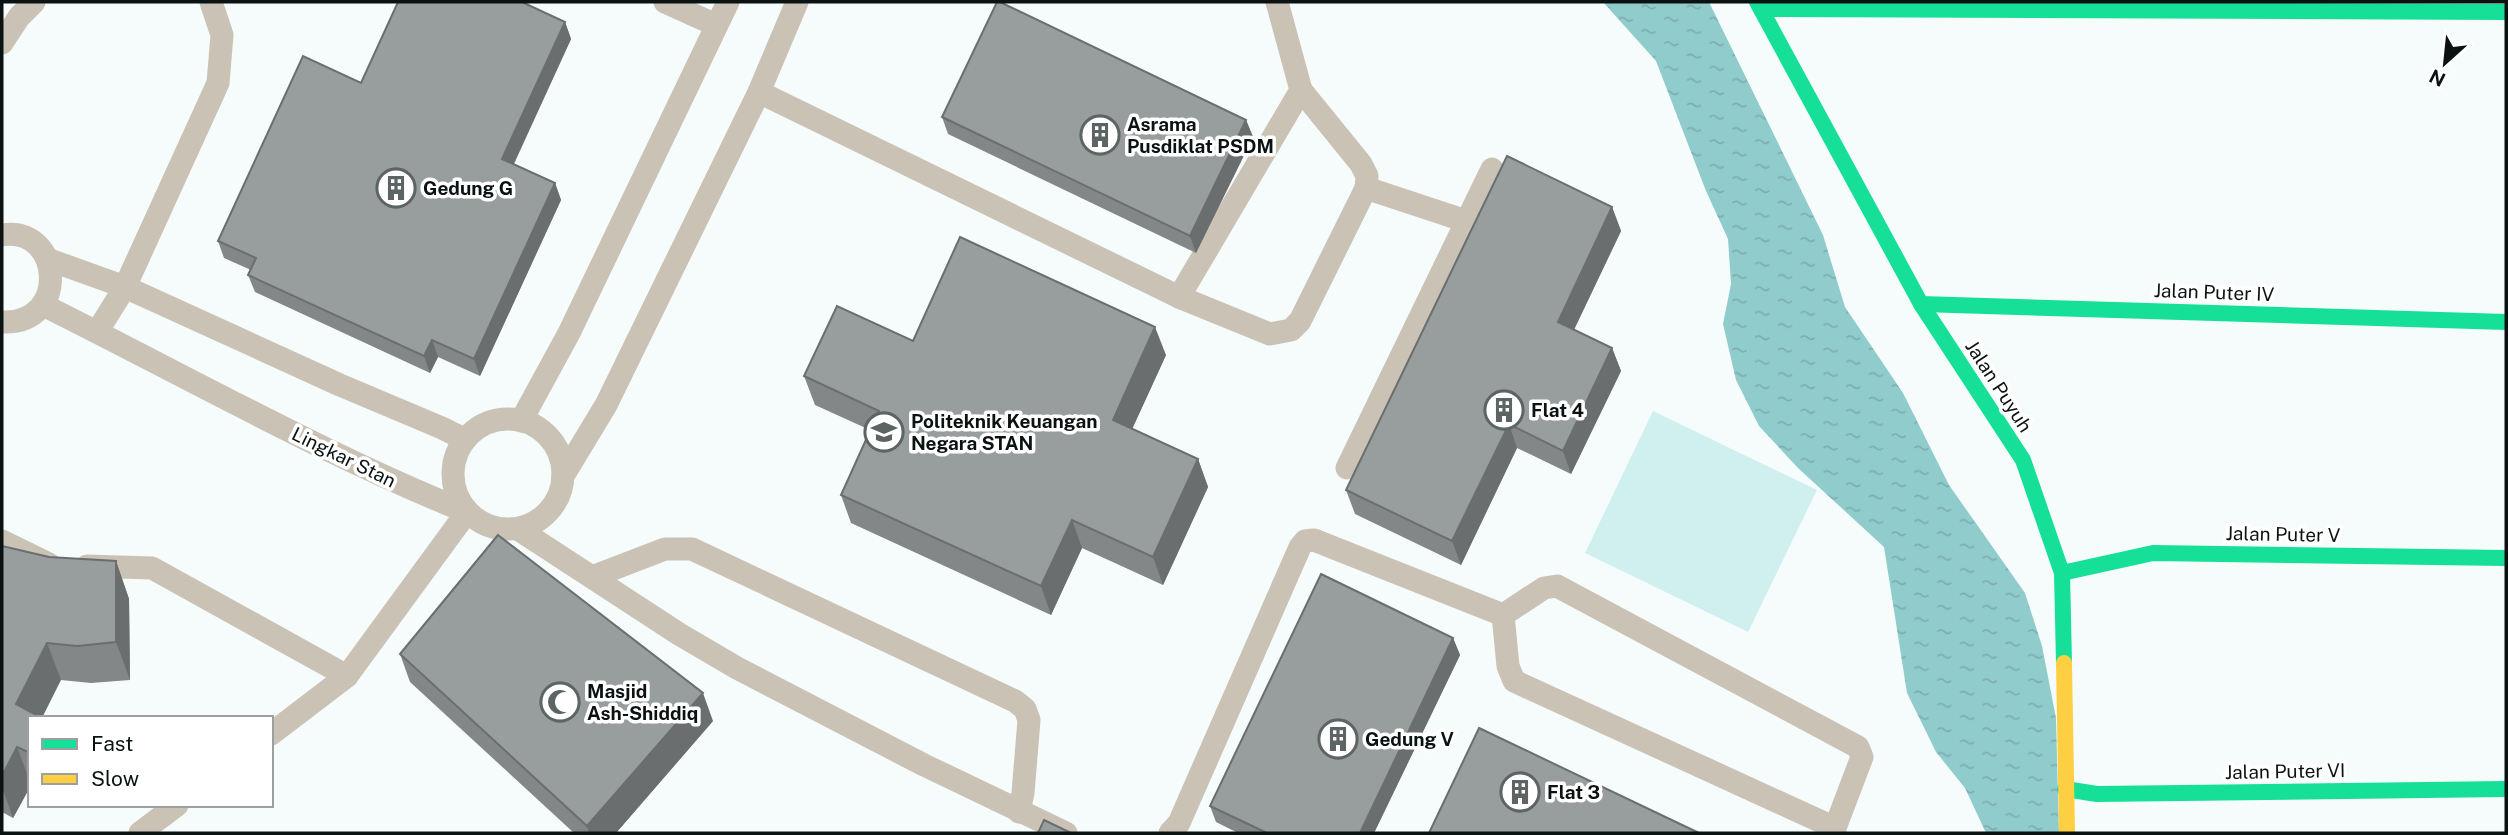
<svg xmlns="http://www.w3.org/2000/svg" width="2508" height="835" viewBox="0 0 2508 835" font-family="'Public Sans',sans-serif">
	<defs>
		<pattern id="water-ripples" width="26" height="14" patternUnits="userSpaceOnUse" patternTransform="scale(1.75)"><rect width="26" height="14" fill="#91cccd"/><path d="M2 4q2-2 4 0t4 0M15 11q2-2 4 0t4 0" fill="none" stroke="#7caeaf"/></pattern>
	</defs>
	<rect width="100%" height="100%" fill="#f6fcfc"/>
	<polygon fill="#d0f0f0" points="1653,411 1817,490 1748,632 1585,553"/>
	<polygon fill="url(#water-ripples)" points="1603,2 1709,2 1823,235 1845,307 1903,393 1949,485 2025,593 2042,646 2056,718 2059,833 1986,833 1965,788 1936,752 1907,693 1884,547 1798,468 1759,426 1736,380 1723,324 1731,284 1728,239 1706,191 1656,61"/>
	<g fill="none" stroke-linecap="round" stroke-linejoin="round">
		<g stroke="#cbc2b6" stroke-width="23">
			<polyline points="665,2 716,25"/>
			<polyline points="2,43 19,17 34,2"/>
			<polyline points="759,92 1179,297 1270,334 1291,330 1300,321 1366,188 1367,176 1361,164 1301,90"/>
			<polyline points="1366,188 1466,221"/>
			<path d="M2,235c60,-10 69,90 0,87"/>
			<polyline points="47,259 125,287 340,385 442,428 464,439"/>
			<polyline points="1179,297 1301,90 1277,2"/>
			<path d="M43,305c141,70 278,148 424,207l-120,164 -76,58"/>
			<polyline points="97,332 125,287 218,83 222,35 211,2"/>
			<circle cx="508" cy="474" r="55"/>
			<polyline points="521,421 569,333 728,2"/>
			<polyline points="1347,468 1492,169"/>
			<polyline points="563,476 606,405 759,92 797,2"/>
			<polyline points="518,529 679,634 737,668 924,765 1066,833"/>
			<polyline points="2,541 49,564"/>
			<polyline points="87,566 152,568 347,676"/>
			<polyline points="592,577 665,549 692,549 1015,701 1025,709 1029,720 1023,793 1019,812"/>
			<polyline points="1503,615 1544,588 1557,586 1858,747 1862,757 1835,828 1835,833"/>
			<polyline points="1503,615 1508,666 1514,681 1835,828"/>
			<polyline points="140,833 177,805"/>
			<polyline points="1170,833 1179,823 1300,547 1305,541 1314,540 1503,615"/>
		</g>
		<g stroke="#16e098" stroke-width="16">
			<polyline points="1757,2 1921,304 2023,460 2062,573 2064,663"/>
			<polyline points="1761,9 2506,12"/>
			<polyline points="1921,304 2506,322"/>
			<polyline points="2062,573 2153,553 2506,558"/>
			<polyline points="2065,789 2097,794 2506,789"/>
		</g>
		<polyline stroke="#ffcf43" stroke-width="16" points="2064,663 2067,833"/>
	</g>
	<g fill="#838787">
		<polygon points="565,22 571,39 514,164 555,183 561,200 480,376 438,357 430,373 255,292 248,275 251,270 224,258 218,241 361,83"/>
		<polygon points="942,117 1246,120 1253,137 1196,253 948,134"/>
		<polygon points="1612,207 1621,231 1574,330 1612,348 1621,371 1571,474 1517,448 1461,565 1355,514 1346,490"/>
		<polygon points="913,341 1166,355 1132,429 1198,459 1208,487 1163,585 1082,548 1051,615 851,523 841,495 870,430 815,405 804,376"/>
		<polygon points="2,546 49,557 116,561 129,599 130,680 91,683 61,680 30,718 30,787 13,818 2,812"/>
		<polygon points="1453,638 1460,655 1374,833 1238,833 1216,822 1210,806"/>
		<polygon points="400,654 713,721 616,833 574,833 410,682"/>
	</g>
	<g fill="#6a6e6e">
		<polygon points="565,22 571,39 508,176 502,159"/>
		<polygon points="1246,120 1253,137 1196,253 1190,236"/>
		<polygon points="555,183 561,200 480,376 474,359"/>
		<polygon points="1612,207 1621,231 1566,346 1558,322"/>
		<polygon points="1155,327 1166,355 1123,449 1113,420"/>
		<polygon points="432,340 438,357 430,373 424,356"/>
		<polygon points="1612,348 1621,371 1571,474 1563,451"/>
		<polygon points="1509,424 1517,448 1461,565 1452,541"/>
		<polygon points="1198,459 1208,487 1163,585 1153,557"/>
		<polygon points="1072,520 1082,548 1051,615 1041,586"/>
		<polygon points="116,561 129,599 130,680 116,642"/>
		<polygon points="1453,638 1460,655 1374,833 1360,833"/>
		<polygon points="47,643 61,680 42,718 16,704"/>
		<polygon points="703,693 713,721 616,833 589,833 587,826"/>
		<polygon points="17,747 30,782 30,787 13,818 2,787 2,776"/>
	</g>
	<g fill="#989d9d" stroke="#6a6e6e" stroke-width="2">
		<polygon points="398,2 522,2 565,22 502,159 555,183 474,359 432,340 424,356 248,275 256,258 218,241 303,56 361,83"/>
		<polygon points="997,2 1000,2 1246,120 1190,236 942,117"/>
		<polygon points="1507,156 1612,207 1558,322 1612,348 1563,451 1509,424 1452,541 1346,490"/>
		<polygon points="960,237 1155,327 1113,420 1198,459 1153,557 1072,520 1041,586 841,495 879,411 804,376 837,306 913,341"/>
		<polygon points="498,535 703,693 587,826 400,654"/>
		<polygon points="2,546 49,557 116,561 116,642 77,646 47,643 16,704 42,718 30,718 30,753 17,747 2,776"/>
		<polygon points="1321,574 1453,638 1360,833 1267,833 1210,806"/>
		<polygon points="1479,728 1699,833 1429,833"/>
		<polygon points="1044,820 1071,833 1038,833"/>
	</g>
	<defs>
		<g id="building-ring" transform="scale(2.0125)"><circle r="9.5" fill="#fff" stroke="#5d6464" stroke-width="1.5"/><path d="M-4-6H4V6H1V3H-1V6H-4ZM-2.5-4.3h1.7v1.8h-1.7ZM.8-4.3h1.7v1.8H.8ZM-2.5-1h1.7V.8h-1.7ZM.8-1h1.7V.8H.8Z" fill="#5d6464"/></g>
		<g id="university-ring" transform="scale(2.0125)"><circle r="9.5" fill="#fff" stroke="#5d6464" stroke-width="1.5"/><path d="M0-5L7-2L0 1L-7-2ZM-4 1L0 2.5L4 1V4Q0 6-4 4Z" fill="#5d6464"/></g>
		<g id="mosque-ring" transform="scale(2.0125)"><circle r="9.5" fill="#fff" stroke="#5d6464" stroke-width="1.5"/><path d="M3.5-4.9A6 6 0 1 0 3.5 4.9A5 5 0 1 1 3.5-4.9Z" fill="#5d6464"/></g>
	</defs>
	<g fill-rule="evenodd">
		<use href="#building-ring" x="1100" y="135"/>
		<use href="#building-ring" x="396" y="188"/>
		<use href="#building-ring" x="1504" y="410"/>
		<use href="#university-ring" x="884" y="432"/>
		<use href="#mosque-ring" x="560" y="702"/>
		<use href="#building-ring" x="1338" y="739"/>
		<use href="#building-ring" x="1520" y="792"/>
	</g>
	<g text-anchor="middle" stroke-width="7" stroke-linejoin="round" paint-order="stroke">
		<g font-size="19" font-weight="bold" fill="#0b1212" stroke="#fff" text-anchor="start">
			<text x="1127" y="131">Asrama<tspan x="1127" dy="22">Pusdiklat PSDM</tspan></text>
			<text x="423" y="195">Gedung G</text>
			<text x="1531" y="417">Flat 4</text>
			<text x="911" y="428">Politeknik Keuangan<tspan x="911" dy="22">Negara STAN</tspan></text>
			<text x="587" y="698">Masjid<tspan x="587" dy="22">Ash-Shiddiq</tspan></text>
			<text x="1365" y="746">Gedung V</text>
			<text x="1547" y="799">Flat 3</text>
		</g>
		<g font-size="19" fill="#0b1212" stroke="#fff">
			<text transform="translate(2214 292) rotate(2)" y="7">Jalan Puter IV</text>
			<text transform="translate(1999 386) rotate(57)" y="7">Jalan Puyuh</text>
			<text transform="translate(344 457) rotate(26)" y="7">Lingkar Stan</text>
			<text transform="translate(2283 534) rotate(1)" y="7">Jalan Puter V</text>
			<text transform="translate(2285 771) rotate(-1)" y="7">Jalan Puter VI</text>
		</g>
	</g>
	<rect width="2508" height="835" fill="none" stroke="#0b1212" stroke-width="7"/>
	<rect x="28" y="716" width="245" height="91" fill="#ffffff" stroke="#9da0a0" stroke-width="2"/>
	<rect x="42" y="739" width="35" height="10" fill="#16e098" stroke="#9da0a0" stroke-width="2"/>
	<text x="91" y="751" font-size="21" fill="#0b1212">Fast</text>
	<rect x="42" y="774" width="35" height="10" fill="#ffcf43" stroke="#9da0a0" stroke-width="2"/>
	<text x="91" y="786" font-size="21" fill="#0b1212">Slow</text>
	<g transform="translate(2445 63) rotate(207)" stroke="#ffffff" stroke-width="5" paint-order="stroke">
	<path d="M0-5L12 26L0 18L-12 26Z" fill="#0b1212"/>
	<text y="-10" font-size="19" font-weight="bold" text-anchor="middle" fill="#0b1212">N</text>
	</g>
</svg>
